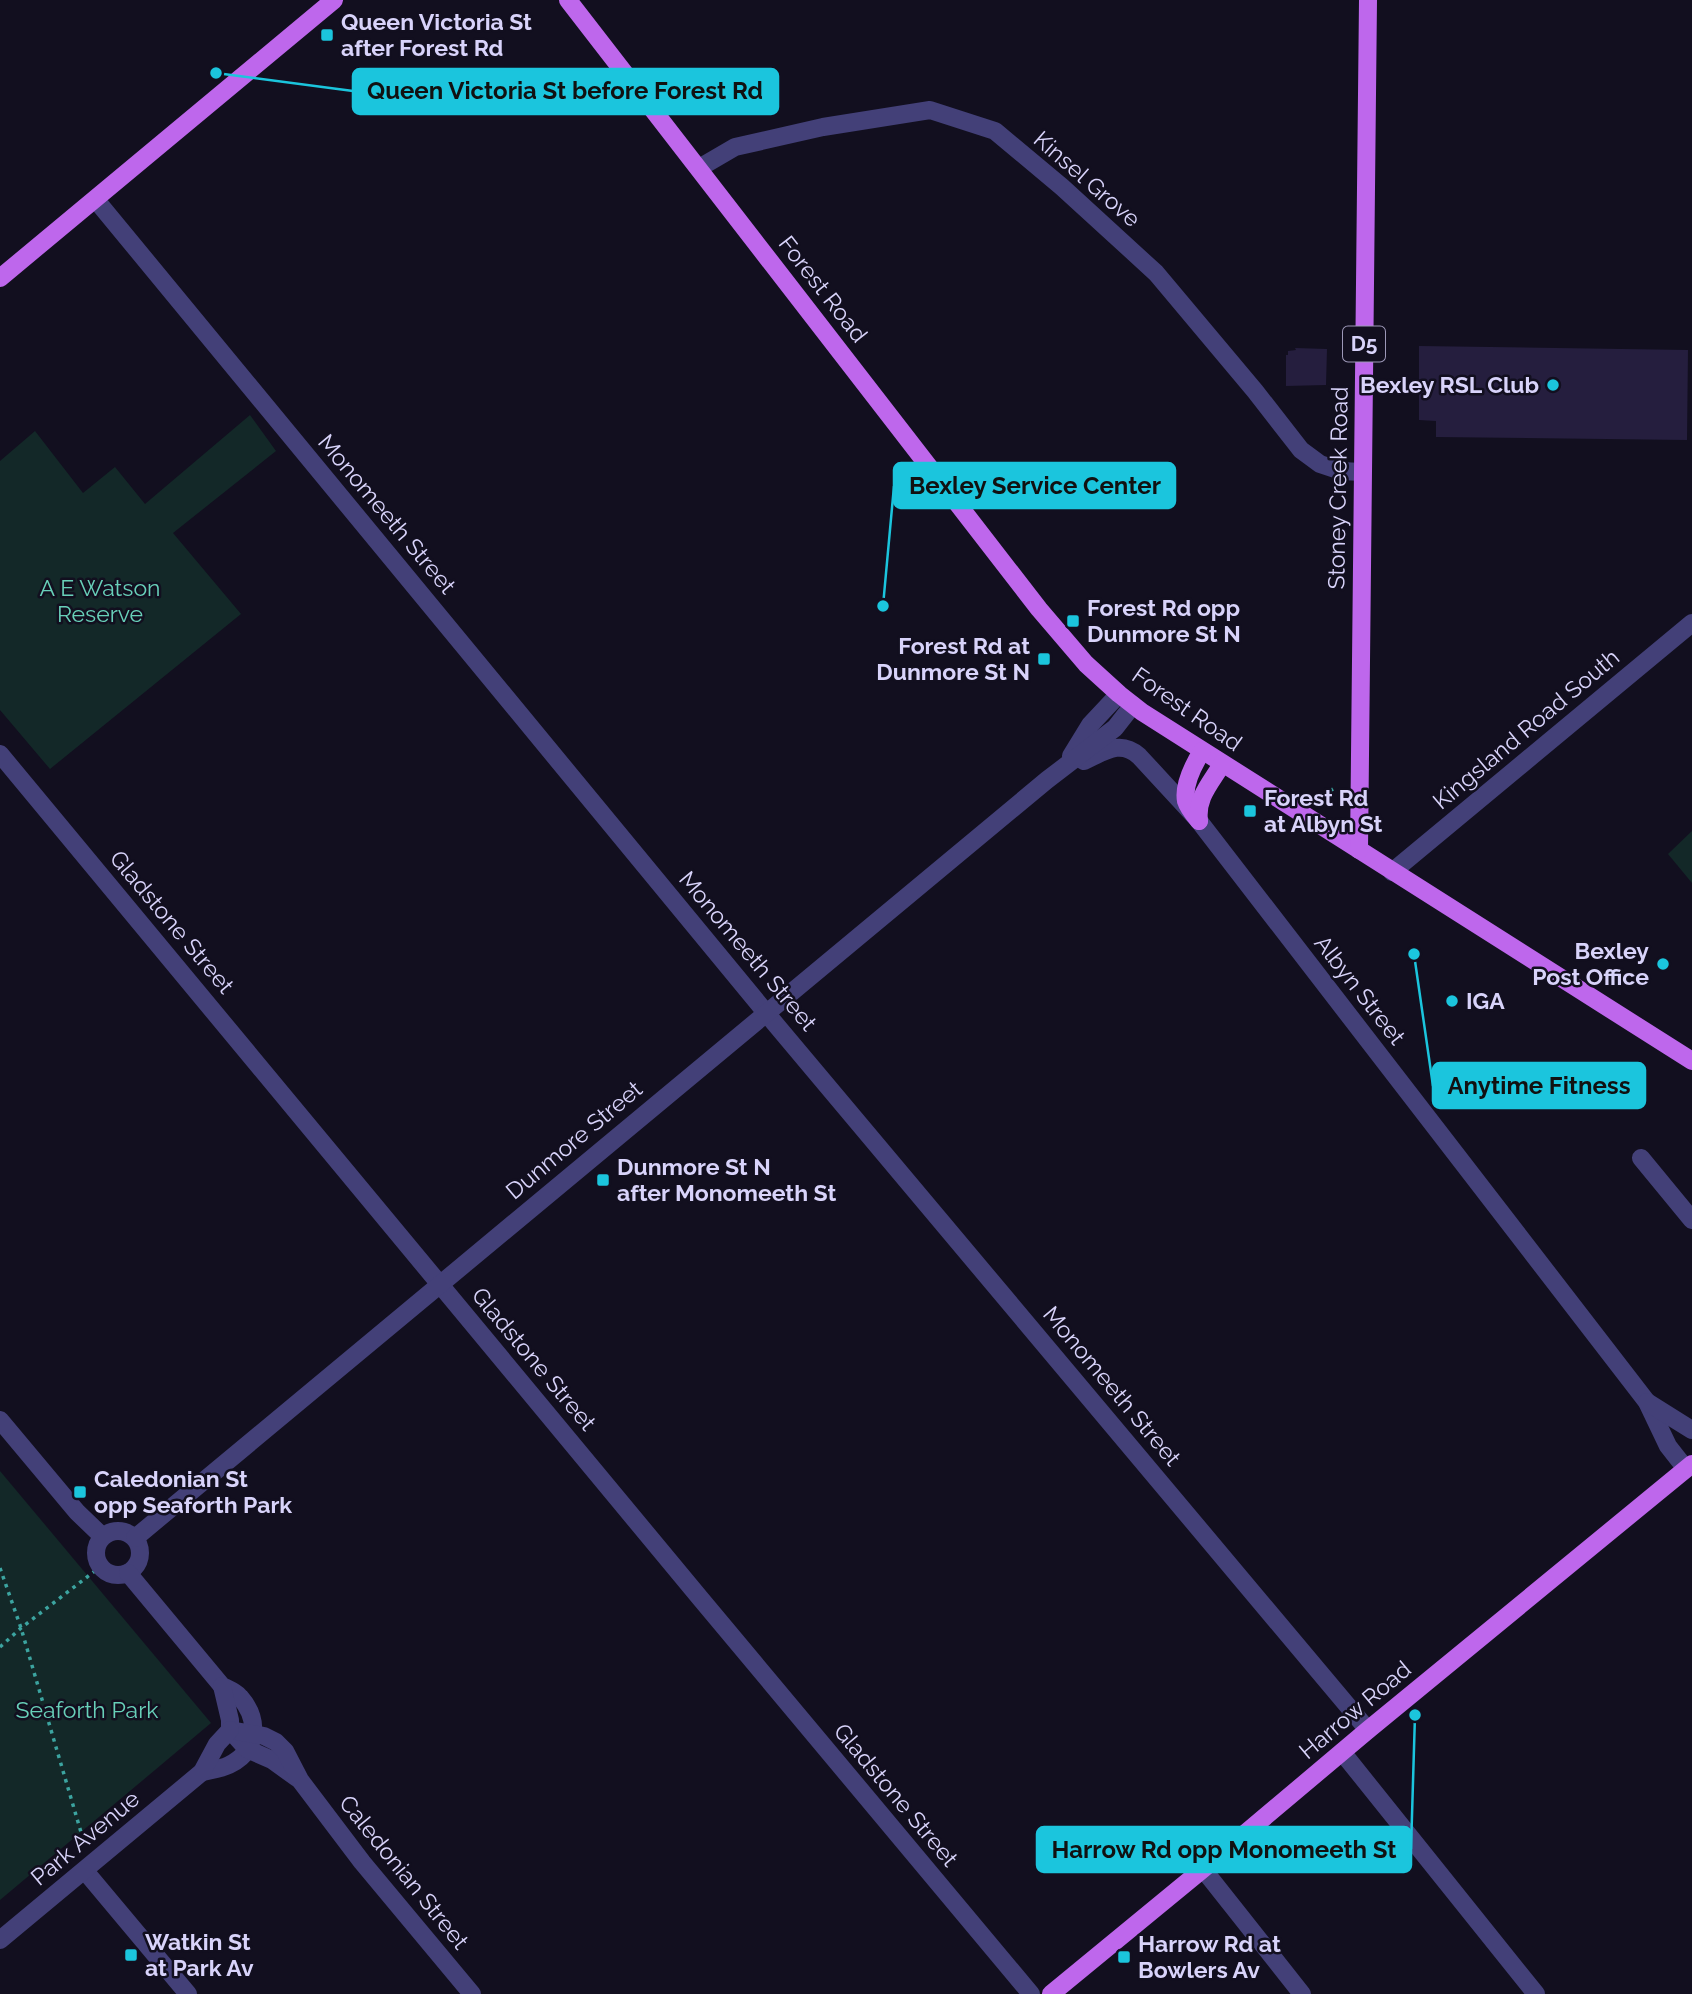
<svg xmlns="http://www.w3.org/2000/svg" width="1692" height="1994" viewBox="0 0 1692 1994" font-family="Raleway,sans-serif">
	<rect width="100%" height="100%" fill="#120f1f"/>
	<g fill="#132828">
		<polygon points="250,415 276,451 173,533 241,614 50,769 0,710 0,461 35,431 83,493 115,467 145,504"/>
		<polygon points="1692,831 1692,883 1668,854"/>
		<polygon points="0,1471 211,1723 0,1900"/>
	</g>
	<g fill="#251e3e">
		<polygon points="1419,346 1688,350 1687,440 1436,437 1436,421 1419,420"/>
		<polygon points="1295,348 1327,349 1326,385 1286,386 1286,355 1288,355 1288,351 1296,350"/>
	</g>
	<g fill="none" stroke-linecap="round" stroke-linejoin="round">
		<g stroke="#3ca4a0" stroke-width="3.5" stroke-dasharray="3.5 5" stroke-linecap="butt">
			<polyline points="1323,795 1333,789"/>
			<polyline points="0,1568 21,1628 83,1839 88,1843"/>
			<polyline points="0,1647 21,1628 100,1567"/>
		</g>
		<g stroke="#434078" stroke-width="18">
			<polyline points="699,168 735,147 823,127 930,110 995,131 1062,187 1156,273 1255,391 1301,450 1320,464 1341,471 1362,472"/>
			<polyline points="96,200 777,1026 1368,1730"/>
			<polyline points="0,754 700,1598 1031,1994"/>
			<polyline points="1071,756 1090,725 1119,694"/>
			<path d="M1084,761c20,-9 36,-22 55,-5l60,65 448,581 21,44 18,23"/>
			<polyline points="1392,872 1692,623"/>
			<polyline points="1641,1158 1692,1220"/>
			<polyline points="1647,1402 1692,1430"/>
			<polyline points="0,1420 77,1512 102,1536"/>
			<circle cx="118" cy="1553" r="22"/>
			<polyline points="135,1538 1047,780 1115,728 1133,705"/>
			<path d="M128,1573l94,113c6,3 14,6 18,11 20,23 18,54 -11,68 -8,4 -19,5 -27,7"/>
			<polyline points="222,1686 230,1720 230,1730 247,1749 272,1760 297,1778"/>
			<polyline points="230,1730 264,1736 276,1742 285,1751 300,1780 362,1862 472,1994"/>
			<polyline points="1342,1752 1536,1994"/>
			<polyline points="1203,1869 1302,1994"/>
			<polyline points="85,1871 188,1994"/>
			<polyline points="0,1940 202,1772 217,1744 230,1730"/>
		</g>
		<g stroke="#be67ec" stroke-width="18">
			<polyline points="568,0 1039,609 1086,664 1119,694 1142,712 1692,1061"/>
			<polyline points="0,278 334,0"/>
			<path d="M1199,821c-5,-6 -11,-13 -13,-20 -3,-16 8,-37 16,-50"/>
			<path d="M1199,821c-3,-24 12,-38 23,-57"/>
			<polyline points="1359,850 1368,0"/>
			<polyline points="1051,1994 1203,1869 1368,1730 1692,1464"/>
		</g>
	</g>
	<g fill="#1bc5dd" stroke="#120f1f" stroke-width="2.5">
		<rect x="320" y="28" width="14" height="14" rx="3.5"/>
		<circle cx="1553" cy="385" r="7"/>
		<rect x="1066" y="614" width="14" height="14" rx="3.5"/>
		<rect x="1037" y="652" width="14" height="14" rx="3.5"/>
		<rect x="1243" y="804" width="14" height="14" rx="3.5"/>
		<circle cx="1663" cy="964" r="7"/>
		<circle cx="1452" cy="1001" r="7"/>
		<rect x="596" y="1173" width="14" height="14" rx="3.5"/>
		<rect x="73" y="1485" width="14" height="14" rx="3.5"/>
		<rect x="124" y="1948" width="14" height="14" rx="3.5"/>
		<rect x="1117" y="1950" width="14" height="14" rx="3.5"/>
	</g>
	<g text-anchor="middle" stroke-width="5" stroke-linejoin="round" paint-order="stroke">
		<rect fill="#120f1f" stroke="#9d98b8" stroke-width="2" x="1343" y="326.5" width="42" height="35" rx="5"/>
		<g font-size="21" font-weight="bold" fill="#d8d3fa">
			<text x="1364" y="351">D5</text>
		</g>
		<g font-size="23" font-weight="bold" fill="#d8d3fa" stroke="#120f1f" text-anchor="start">
			<text x="341" y="30">Queen Victoria St<tspan x="341" dy="26">after Forest Rd</tspan></text>
			<text x="1539" y="393" text-anchor="end">Bexley RSL Club</text>
			<text x="1087" y="616">Forest Rd opp<tspan x="1087" dy="26">Dunmore St N</tspan></text>
			<text x="1030" y="654" text-anchor="end">Forest Rd at<tspan x="1030" dy="26">Dunmore St N</tspan></text>
			<text x="1264" y="806">Forest Rd<tspan x="1264" dy="26">at Albyn St</tspan></text>
			<text x="1649" y="959" text-anchor="end">Bexley<tspan x="1649" dy="26">Post Office</tspan></text>
			<text x="1466" y="1009">IGA</text>
			<text x="617" y="1175">Dunmore St N<tspan x="617" dy="26">after Monomeeth St</tspan></text>
			<text x="94" y="1487">Caledonian St<tspan x="94" dy="26">opp Seaforth Park</tspan></text>
			<text x="145" y="1950">Watkin St<tspan x="145" dy="26">at Park Av</tspan></text>
			<text x="1138" y="1952">Harrow Rd at<tspan x="1138" dy="26">Bowlers Av</tspan></text>
		</g>
		<g font-size="23" fill="#d8d3fa" stroke="#120f1f">
			<text transform="translate(1087 179) rotate(41)" y="8">Kinsel Grove</text>
			<text transform="translate(823 289) rotate(52)" y="8">Forest Road</text>
			<text transform="translate(1338 488) rotate(-89)" y="8">Stoney Creek Road</text>
			<text transform="translate(387 514) rotate(50)" y="8">Monomeeth Street</text>
			<text transform="translate(1187 709) rotate(35)" y="8">Forest Road</text>
			<text transform="translate(1526 729) rotate(-40)" y="8">Kingsland Road South</text>
			<text transform="translate(172 922) rotate(50)" y="8">Gladstone Street</text>
			<text transform="translate(748 951) rotate(50)" y="8">Monomeeth Street</text>
			<text transform="translate(1360 990) rotate(52)" y="8">Albyn Street</text>
			<text transform="translate(574 1140) rotate(-40)" y="8">Dunmore Street</text>
			<text transform="translate(534 1359) rotate(50)" y="8">Gladstone Street</text>
			<text transform="translate(1112 1386) rotate(50)" y="8">Monomeeth Street</text>
			<text transform="translate(1355 1710) rotate(-40)" y="8">Harrow Road</text>
			<text transform="translate(896 1795) rotate(50)" y="8">Gladstone Street</text>
			<text transform="translate(85 1838) rotate(-40)" y="8">Park Avenue</text>
			<text transform="translate(404 1872) rotate(51)" y="8">Caledonian Street</text>
		</g>
		<g font-size="23" fill="#68d0b9" stroke="#120f1f">
			<text x="100" y="596">A E Watson<tspan x="100" dy="26">Reserve</tspan></text>
			<text x="87" y="1718">Seaforth Park</text>
		</g>
	</g>
	<path fill="none" stroke="#1bc5dd" stroke-width="2.5" d="M216 73L353 91M883 606L894 486M1414 954L1433 1086M1415 1715L1411 1849"/>
	<g fill="#1bc5dd" stroke="#120f1f" stroke-width="2.5">
		<circle cx="216" cy="73" r="7"/>
		<circle cx="883" cy="606" r="7"/>
		<circle cx="1414" cy="954" r="7"/>
		<circle cx="1415" cy="1715" r="7"/>
	</g>
	<g fill="#1bc5dd" stroke="#1bc5dd" stroke-width="2.5">
		<rect x="353" y="69" width="425" height="45" rx="7"/>
		<rect x="894" y="463" width="281" height="45" rx="7"/>
		<rect x="1433" y="1063" width="212" height="45" rx="7"/>
		<rect x="1037" y="1827" width="374" height="45" rx="7"/>
	</g>
	<g font-size="24" text-anchor="middle" font-weight="bold" fill="#111">
		<text x="565" y="99">Queen Victoria St before Forest Rd</text>
		<text x="1035" y="494">Bexley Service Center</text>
		<text x="1539" y="1094">Anytime Fitness</text>
		<text x="1224" y="1858">Harrow Rd opp Monomeeth St</text>
	</g>
</svg>
